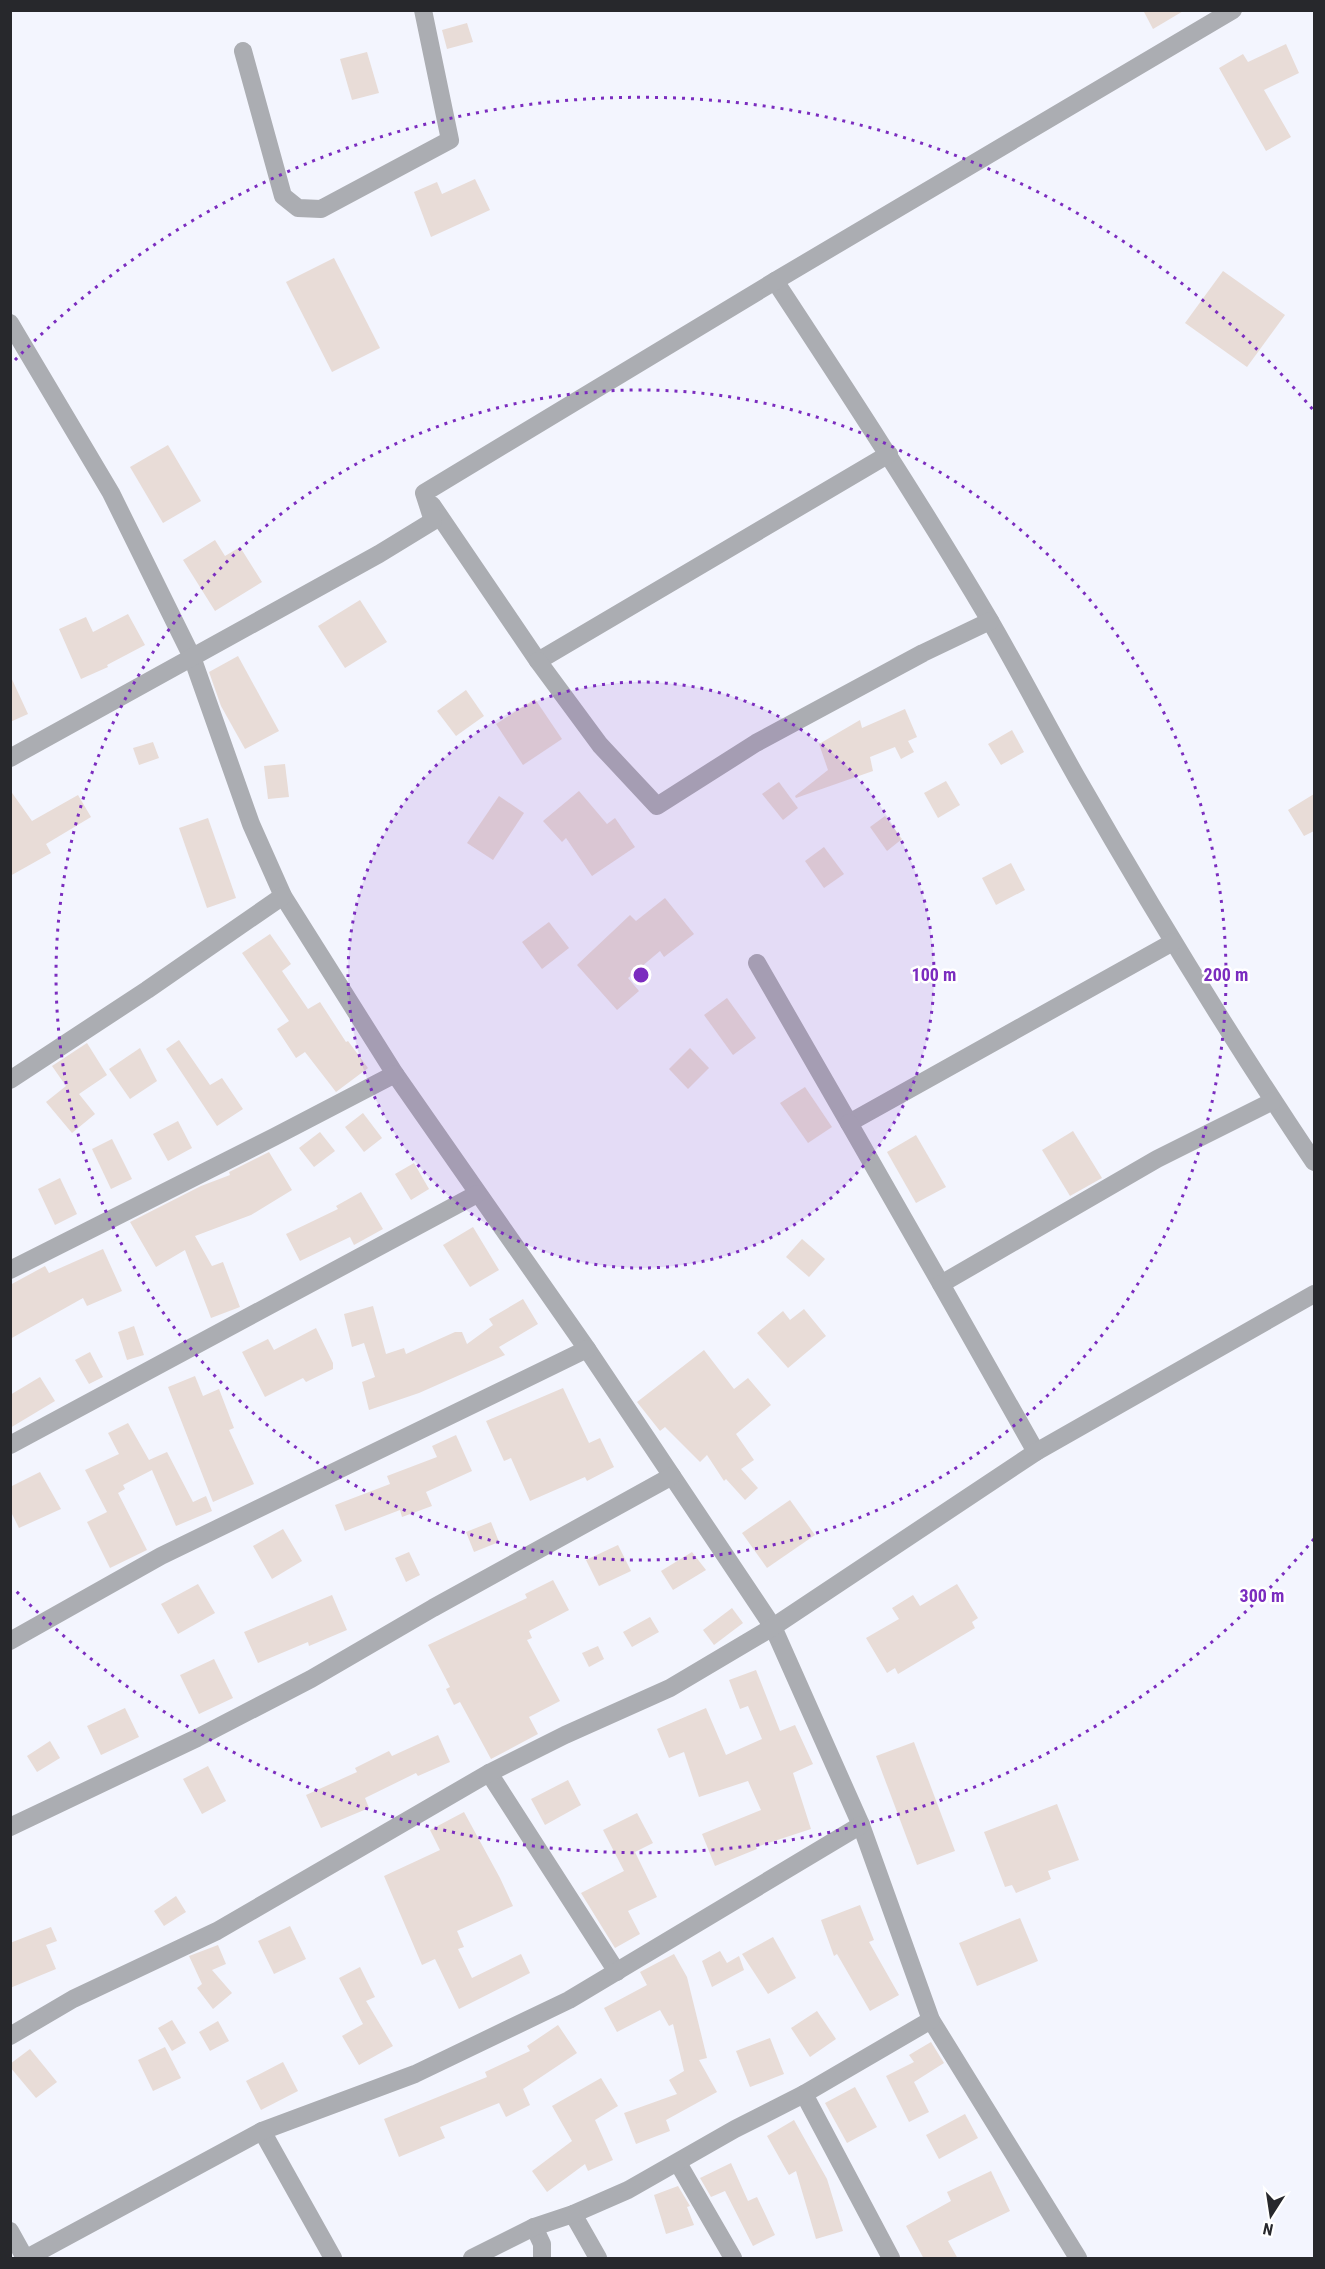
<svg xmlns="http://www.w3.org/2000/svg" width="1325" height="2269" viewBox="0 0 1325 2269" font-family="'Roboto Condensed',sans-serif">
	<rect width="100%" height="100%" fill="#f3f5fe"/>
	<g fill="#e8dcd7">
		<polygon points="1143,10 1185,10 1153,29"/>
		<polygon points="467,23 473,42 447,49 442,30"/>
		<polygon points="1286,44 1299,73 1264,90 1291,137 1266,151 1219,68 1243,54 1248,62"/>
		<polygon points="367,52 379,93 352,100 340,59"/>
		<polygon points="475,179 490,210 431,237 414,192 437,182 442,194"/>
		<polygon points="334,258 380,348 332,372 286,282"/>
		<polygon points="1223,271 1285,315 1247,367 1185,323"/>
		<polygon points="168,445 201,501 163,523 130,467"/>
		<polygon points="215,540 225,556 240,547 262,582 215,611 183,560"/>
		<polygon points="360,600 387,642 345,668 318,626"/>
		<polygon points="128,614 145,645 107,665 108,667 81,679 59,629 86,617 93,632"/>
		<polygon points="238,656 279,731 245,749 221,706 209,672"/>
		<polygon points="10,675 28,714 10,722"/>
		<polygon points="466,690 484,716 456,736 437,711"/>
		<polygon points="535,699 562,739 523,765 496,724"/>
		<polygon points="905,709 917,737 908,741 914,752 901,759 895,747 870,757 873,771 796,798 795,796 828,770 819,744 860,720 862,728"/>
		<polygon points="1012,730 1024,752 1001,765 988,744"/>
		<polygon points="153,742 159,758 139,765 133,748"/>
		<polygon points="285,764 289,797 268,799 264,766"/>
		<polygon points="946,781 960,805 938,818 924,793"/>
		<polygon points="779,782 798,808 783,820 762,794"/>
		<polygon points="10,790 32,821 78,795 91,817 46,844 51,853 10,876"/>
		<polygon points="579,791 607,824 615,818 635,847 592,876 566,838 562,842 543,821"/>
		<polygon points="1314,794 1314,831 1304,836 1288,810"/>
		<polygon points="499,796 524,813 493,860 467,843"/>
		<polygon points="885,816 902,839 887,851 870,827"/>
		<polygon points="208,818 236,898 207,908 179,828"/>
		<polygon points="824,847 844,874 824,888 805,861"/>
		<polygon points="1011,863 1025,890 996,905 982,878"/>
		<polygon points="665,898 694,934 664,957 660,951 628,978 639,991 617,1010 577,965 630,915 636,921"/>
		<polygon points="549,922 569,948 542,969 522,942"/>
		<polygon points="270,934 291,964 282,971 308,1009 320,1002 346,1042 348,1041 368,1068 336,1092 305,1052 296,1058 277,1029 289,1021 242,953"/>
		<polygon points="727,998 756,1038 733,1055 704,1015"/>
		<polygon points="179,1040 210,1085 222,1078 243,1109 217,1126 166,1049"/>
		<polygon points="87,1043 107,1075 79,1094 95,1114 72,1133 46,1102 66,1086 52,1066"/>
		<polygon points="140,1048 157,1081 130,1099 109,1069"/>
		<polygon points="690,1048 709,1068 688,1089 669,1069"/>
		<polygon points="805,1087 832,1127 808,1143 780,1103"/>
		<polygon points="363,1113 382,1138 364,1152 345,1127"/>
		<polygon points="178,1121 192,1148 168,1161 153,1134"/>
		<polygon points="1073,1131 1102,1178 1070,1196 1042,1150"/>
		<polygon points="320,1132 335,1151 314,1167 299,1148"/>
		<polygon points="916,1135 946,1187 916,1203 887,1152"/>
		<polygon points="112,1139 132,1179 111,1189 92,1149"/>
		<polygon points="269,1152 292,1190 251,1215 195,1236 212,1266 223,1262 240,1307 211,1318 185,1250 156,1267 130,1222 201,1186 230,1175 229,1172"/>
		<polygon points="414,1163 429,1189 411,1200 395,1174"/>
		<polygon points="60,1178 77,1214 55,1225 38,1189"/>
		<polygon points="361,1192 383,1229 354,1245 350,1237 300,1261 286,1234 338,1209 336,1206"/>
		<polygon points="473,1227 499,1270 470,1287 443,1245"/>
		<polygon points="802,1239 825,1259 809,1277 786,1257"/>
		<polygon points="103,1249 122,1291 87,1306 83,1298 10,1339 10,1285 45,1266 49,1273"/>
		<polygon points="523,1299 538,1324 499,1347 505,1355 419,1393 369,1410 362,1382 375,1377 364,1343 352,1347 344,1314 373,1306 386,1354 404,1348 406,1354 455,1332 462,1332 467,1344 493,1325 489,1319"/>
		<polygon points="804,1309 826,1336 788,1368 757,1333 783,1311 790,1320"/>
		<polygon points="134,1326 144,1355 127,1360 118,1332"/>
		<polygon points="316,1328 333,1363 333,1369 306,1382 303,1378 265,1397 242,1352 268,1339 274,1350"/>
		<polygon points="704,1350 734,1389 748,1378 771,1405 736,1434 754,1460 741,1469 758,1488 745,1500 726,1479 724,1481 707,1455 700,1462 665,1427 660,1431 637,1402"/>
		<polygon points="90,1352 103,1377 89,1384 75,1360"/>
		<polygon points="195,1376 203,1396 219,1389 234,1428 229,1430 254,1484 213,1502 168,1387"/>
		<polygon points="40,1377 55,1401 10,1428 10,1395"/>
		<polygon points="563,1388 589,1443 600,1438 614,1467 587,1481 585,1477 530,1501 511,1458 504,1461 486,1421"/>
		<polygon points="128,1423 149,1460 167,1452 193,1502 206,1496 212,1511 176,1526 152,1470 123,1485 125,1489 118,1493 147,1550 110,1568 87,1522 107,1512 85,1470 119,1454 108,1433"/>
		<polygon points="456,1435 472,1471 426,1492 432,1506 402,1517 400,1510 345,1531 335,1505 390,1484 387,1476 437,1457 432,1446"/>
		<polygon points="40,1472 61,1509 19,1528 10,1510 10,1487"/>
		<polygon points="790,1500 815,1535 767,1568 742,1533"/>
		<polygon points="491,1522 499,1542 474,1552 466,1532"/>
		<polygon points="283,1529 302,1561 272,1579 253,1546"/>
		<polygon points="618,1545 631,1571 599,1586 586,1560"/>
		<polygon points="409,1552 420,1575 406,1582 395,1558"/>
		<polygon points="692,1552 706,1570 673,1590 661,1571"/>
		<polygon points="553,1580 569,1610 529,1631 532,1638 527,1640 560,1701 529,1717 538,1734 491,1759 460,1702 454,1705 446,1689 450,1687 428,1645 527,1598 525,1594"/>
		<polygon points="198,1584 215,1613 178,1634 161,1604"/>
		<polygon points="957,1584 978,1618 972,1622 975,1628 898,1674 895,1668 887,1673 866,1638 899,1619 892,1608 913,1595 920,1606"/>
		<polygon points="332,1595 347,1630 309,1646 308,1642 258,1663 244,1632"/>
		<polygon points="732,1608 743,1623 714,1645 703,1630"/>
		<polygon points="650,1617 659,1632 632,1647 623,1632"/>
		<polygon points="598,1646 604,1659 589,1667 582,1653"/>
		<polygon points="214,1659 233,1698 199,1714 180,1675"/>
		<polygon points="756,1670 780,1731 795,1725 813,1764 793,1773 811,1829 756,1847 757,1849 715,1866 702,1834 761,1810 748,1781 699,1797 684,1752 669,1758 657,1729 706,1708 726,1755 762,1739 748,1706 740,1709 729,1680"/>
		<polygon points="125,1708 139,1737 101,1755 87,1726"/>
		<polygon points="438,1735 450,1762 418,1776 416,1773 365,1798 369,1808 321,1828 306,1795 357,1772 355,1768 389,1751 392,1756"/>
		<polygon points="50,1741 60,1758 37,1772 27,1756"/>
		<polygon points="914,1742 955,1851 917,1865 876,1756"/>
		<polygon points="208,1766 226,1801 202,1814 183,1779"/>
		<polygon points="568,1780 581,1805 545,1825 531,1799"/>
		<polygon points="1057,1804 1079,1860 1048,1871 1051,1879 1016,1893 1012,1885 1005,1887 984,1832"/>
		<polygon points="464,1812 500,1878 513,1906 457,1931 464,1947 458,1949 472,1978 521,1954 530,1973 459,2009 435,1959 422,1965 384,1876 440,1850 430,1830"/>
		<polygon points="637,1813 653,1843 635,1852 657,1897 628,1911 640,1934 615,1948 581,1893 624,1871 603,1830"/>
		<polygon points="176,1896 186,1912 164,1926 154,1911"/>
		<polygon points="860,1905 874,1940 869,1942 899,1995 870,2011 837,1954 834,1956 821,1920"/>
		<polygon points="1020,1918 1038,1961 977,1986 959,1943"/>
		<polygon points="290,1926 306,1959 274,1974 258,1941"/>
		<polygon points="51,1927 57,1941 46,1945 56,1969 10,1988 10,1943"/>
		<polygon points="773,1937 796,1978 768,1994 742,1954"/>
		<polygon points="218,1945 226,1964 212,1970 232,1993 213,2009 197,1988 202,1984 189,1956"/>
		<polygon points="720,1951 727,1963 739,1956 744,1970 712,1987 702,1961"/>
		<polygon points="674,1954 687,1977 707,2058 699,2060 717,2092 666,2120 670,2131 636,2144 624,2113 677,2094 669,2080 684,2071 673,2024 669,2026 660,2010 617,2032 604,2008 647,1985 640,1972"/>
		<polygon points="360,1967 375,1997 366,2001 393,2046 359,2065 342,2036 363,2024 339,1978"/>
		<polygon points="817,2011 836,2039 810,2057 791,2028"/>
		<polygon points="172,2020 186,2043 172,2051 158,2028"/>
		<polygon points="218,2021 229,2041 210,2051 199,2032"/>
		<polygon points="558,2025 577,2053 523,2089 530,2105 506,2117 499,2103 440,2127 445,2138 399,2157 384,2119 487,2077 485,2072 530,2051 527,2046"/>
		<polygon points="770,2038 784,2074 750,2087 736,2051"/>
		<polygon points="931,2042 944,2063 914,2082 929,2112 909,2122 886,2076 914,2062 909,2055"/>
		<polygon points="165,2047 181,2078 153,2091 138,2060"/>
		<polygon points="30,2049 57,2082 36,2098 10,2067 10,2064"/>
		<polygon points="283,2062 298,2091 261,2110 246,2081"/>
		<polygon points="601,2078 618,2106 595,2120 613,2160 588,2171 585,2164 547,2192 532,2171 572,2141 552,2106"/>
		<polygon points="855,2087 877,2127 847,2143 825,2103"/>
		<polygon points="965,2114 978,2138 939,2159 926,2135"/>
		<polygon points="794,2120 827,2179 843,2231 816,2239 796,2171 789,2175 767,2136"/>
		<polygon points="731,2163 748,2201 757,2197 775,2235 753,2246 725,2191 711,2197 700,2178"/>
		<polygon points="991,2171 1010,2211 948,2241 958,2259 924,2259 906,2226 951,2201 947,2192"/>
		<polygon points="678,2186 690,2206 687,2207 694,2225 666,2234 654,2195"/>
	</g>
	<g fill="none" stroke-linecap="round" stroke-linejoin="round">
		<g stroke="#abadb2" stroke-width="18">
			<polyline points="243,51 283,196 298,208 321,209 450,140 423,10"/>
			<path d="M775,281c73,111 146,223 214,338 30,52 58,106 88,159 75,131 153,259 237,384"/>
			<polyline points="10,323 111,493 192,657 251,824 283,896 395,1074 587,1349 773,1627 861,1825 931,2020 1078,2258"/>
			<polyline points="432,505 538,661 889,454"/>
			<polyline points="538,661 600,745 657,806 756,743 923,653 990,621"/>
			<polyline points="10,758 379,554 433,521 424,493 775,281 1233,10"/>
			<polyline points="757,963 849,1123 1173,942"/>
			<polyline points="10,1080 147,990 283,896"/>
			<polyline points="849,1123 941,1284 1157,1159 1273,1101"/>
			<polyline points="10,1270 274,1137 395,1074"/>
			<polyline points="941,1284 1036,1452"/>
			<polyline points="10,1445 477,1194"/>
			<polyline points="10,1641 161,1556 587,1349"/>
			<polyline points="489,1773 617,1972"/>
			<polyline points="10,1827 197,1738 311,1679 433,1608 672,1476"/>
			<polyline points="10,2036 73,1999 217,1931 489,1773 565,1735 670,1688 773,1627 1036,1452 1314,1294"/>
			<polyline points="804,2094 891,2258"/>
			<polyline points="262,2131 333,2258"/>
			<polyline points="678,2163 733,2258"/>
			<polyline points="573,2214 598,2258"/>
			<polyline points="534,2227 542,2244 542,2258"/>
			<polyline points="10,2231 25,2258"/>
			<polyline points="27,2258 262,2131 415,2074 569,2000 861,1825"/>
			<polyline points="472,2258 534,2227 573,2214 628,2190 735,2129 804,2094 931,2020"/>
		</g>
	</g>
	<circle cx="641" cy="975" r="293" fill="#7b2cbf" fill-opacity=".12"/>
	<g fill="none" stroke="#7b2cbf" stroke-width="3" stroke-dasharray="3 6">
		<circle cx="641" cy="975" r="293"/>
		<circle cx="641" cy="975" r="585"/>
		<path d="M1314 1539A878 878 0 0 1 15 1590M15 360A878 878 0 0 1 1314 411"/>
	</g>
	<circle cx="641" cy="975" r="9" fill="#7b2cbf" stroke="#fff" stroke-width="3"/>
	<g font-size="18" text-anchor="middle" font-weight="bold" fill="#7b2cbf" stroke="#fff" stroke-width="5" stroke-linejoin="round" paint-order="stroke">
		<text x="934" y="981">100 m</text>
		<text x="1226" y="981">200 m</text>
		<text x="1262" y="1602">300 m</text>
	</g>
	<rect width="1325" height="2269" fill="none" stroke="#27282c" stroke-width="24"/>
	<g transform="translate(1271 2215) rotate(192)" stroke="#ffffff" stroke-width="4.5" paint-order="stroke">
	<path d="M0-4.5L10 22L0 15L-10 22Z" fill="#27282c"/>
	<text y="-9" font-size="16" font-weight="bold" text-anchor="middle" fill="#27282c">N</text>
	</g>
</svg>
